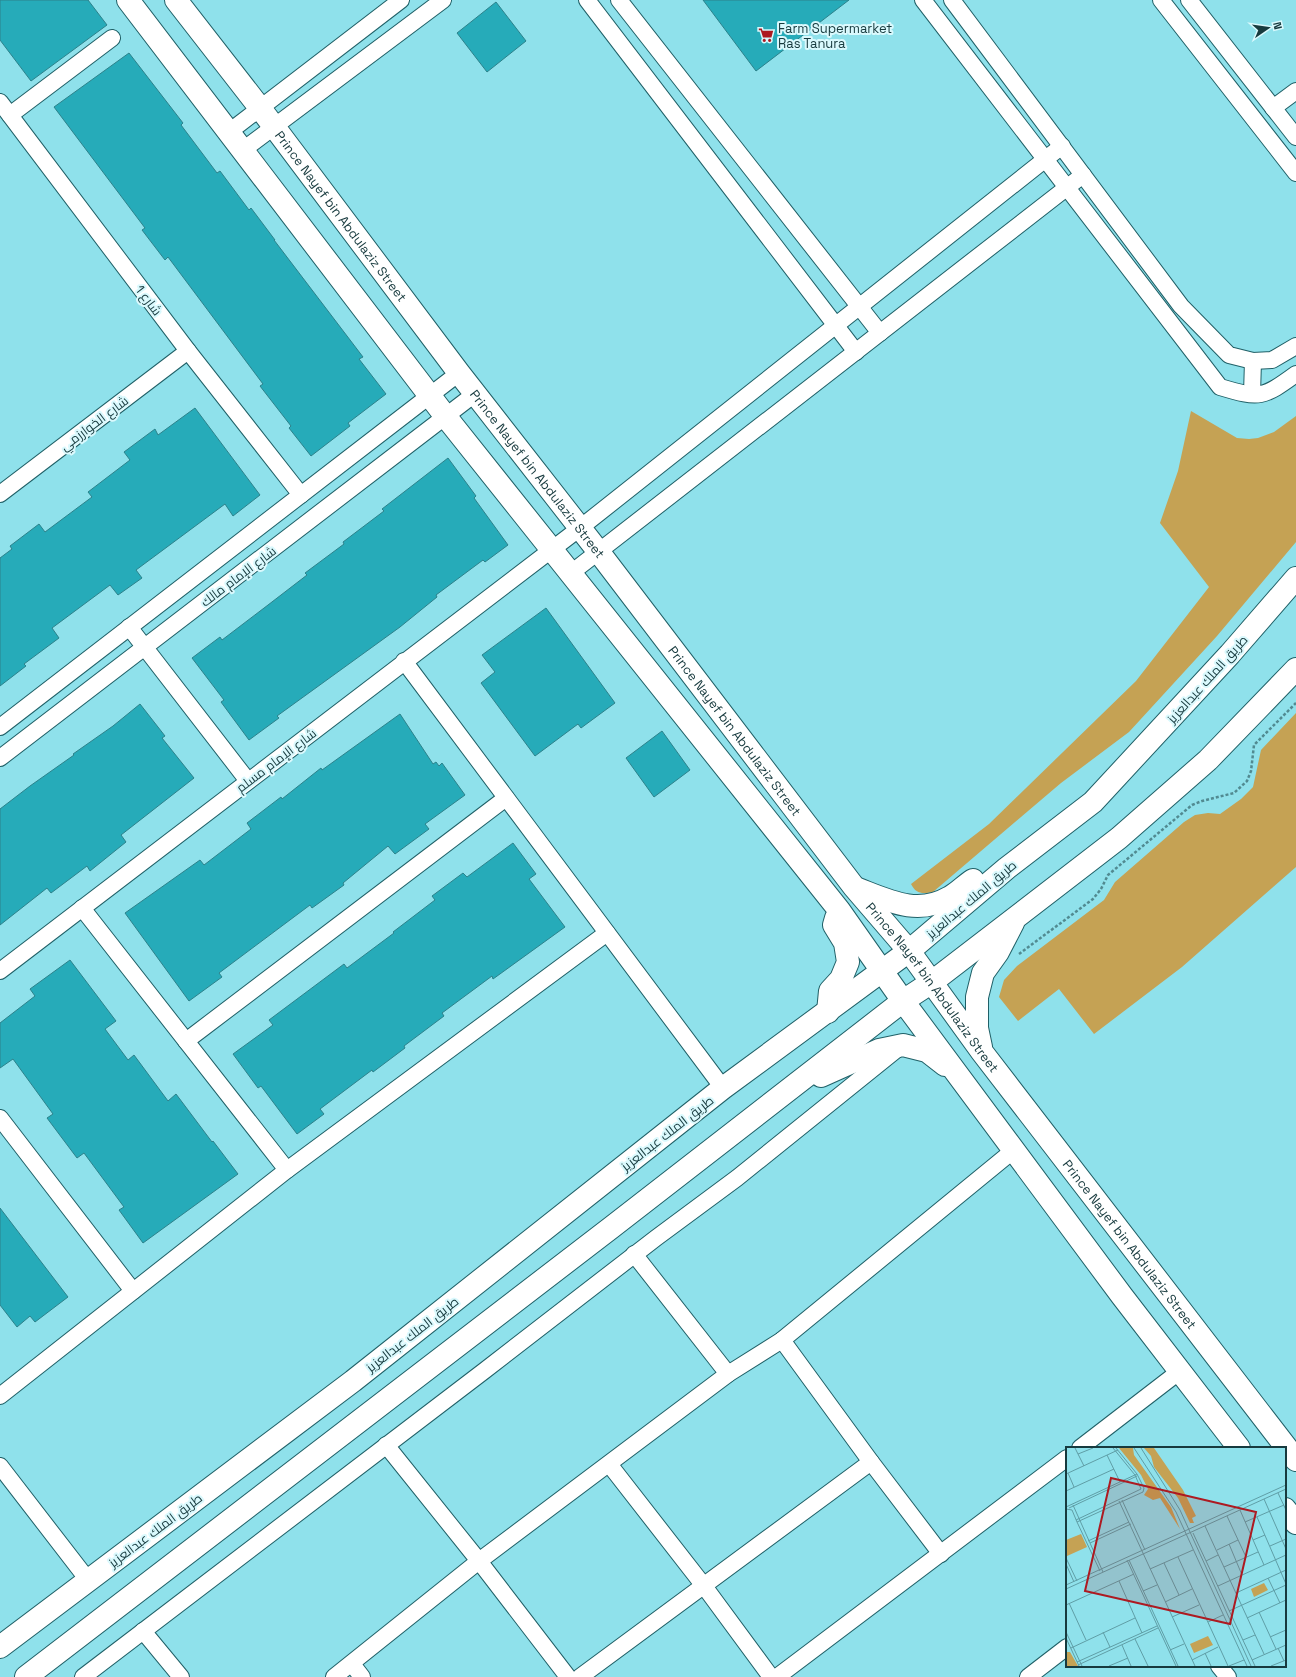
<svg xmlns="http://www.w3.org/2000/svg" width="1296" height="1677" viewBox="0 0 1296 1677" font-family="'Space Grotesk',Cairo,sans-serif">
	<rect width="100%" height="100%" fill="#8fe1eb"/>
	<g fill="#c5a254">
		<path d="M1191,411l46,27 12,1 9,-1 16,-6 22,-16v126l-79,94 -88,96 -68,51 -128,109c-11,2 -17,2 -22,-8l78,-60 147,-143 73,-94 -49,-64 18,-52z"/>
		<polygon points="1296,713 1296,867 1182,967 1094,1034 1059,989 1018,1021 999,997 1004,980 1017,966 1104,900 1115,882 1184,822 1195,815 1208,813 1220,814 1241,799 1253,787 1261,750"/>
	</g>
	<g fill="#26abb9" stroke="#2c828b">
		<polygon points="0,0 88,0 107,25 31,81 0,40"/>
		<polygon points="703,0 849,0 756,71"/>
		<polygon points="496,2 526,41 487,72 457,33"/>
		<polygon points="129,53 183,123 181,125 217,173 220,171 249,210 251,208 275,240 274,240 363,357 359,359 386,394 348,423 350,426 311,456 289,428 291,426 260,386 263,384 168,257 165,260 142,230 145,228 54,107"/>
		<polygon points="195,408 260,495 233,516 225,504 136,570 142,578 118,595 110,585 52,628 59,638 24,664 26,666 0,686 0,558 12,549 10,546 39,524 45,532 92,497 88,492 130,460 124,452 155,429 158,435"/>
		<polygon points="448,458 476,496 474,498 508,545 485,562 483,560 436,595 437,597 400,627 277,716 279,718 249,740 221,702 224,700 192,658 220,637 222,640 268,605 307,575 305,573 344,544 343,542 384,511 382,509"/>
		<polygon points="546,608 615,703 581,728 578,724 535,756 481,683 495,672 482,655"/>
		<polygon points="140,704 165,736 162,738 194,778 121,835 126,842 90,871 87,866 51,893 47,888 0,925 0,809 30,786 74,755 73,754 113,726"/>
		<polygon points="400,714 433,764 436,762 439,766 442,763 465,795 425,824 429,829 395,854 388,846 343,883 344,885 312,908 310,905 219,973 222,977 189,1001 125,913 200,860 204,865 251,829 247,823 281,797 282,799 321,768 322,770"/>
		<polygon points="662,731 690,770 654,797 626,758"/>
		<polygon points="513,843 536,874 529,879 565,927 493,979 492,976 442,1013 444,1016 404,1046 405,1048 373,1072 372,1070 320,1109 324,1114 297,1134 261,1086 258,1088 233,1054 273,1025 269,1020 344,964 347,968 394,933 393,932 435,900 432,896 463,873 467,877"/>
		<polygon points="70,960 116,1021 105,1029 128,1060 134,1055 168,1101 176,1094 212,1142 213,1141 238,1174 143,1243 119,1210 124,1207 84,1153 77,1158 47,1118 53,1114 13,1059 0,1068 0,1023 35,996 30,989"/>
		<polygon points="0,1208 68,1297 35,1322 30,1316 17,1327 0,1305"/>
	</g>
	<g fill="none" stroke-linecap="round" stroke-linejoin="round">
		<g stroke="#206067" stroke-width="18">
			<g id="street">
				<polyline points="587,0 856,352"/>
				<polyline points="619,0 880,333"/>
				<path d="M923,0l297,387c40,12 43,11 76,-13"/>
				<polyline points="952,0 1181,306 1229,355 1253,361 1272,360 1296,346"/>
				<polyline points="1161,0 1296,173"/>
				<polyline points="1189,0 1296,137"/>
				<polyline points="0,102 188,351 301,495"/>
				<polyline points="1273,108 1296,91"/>
				<polyline points="10,115 112,38"/>
				<polyline points="229,132 401,0"/>
				<polyline points="243,150 443,0"/>
				<polyline points="1252,394 1253,361"/>
				<polyline points="0,494 188,351"/>
				<polyline points="571,573 1083,175"/>
				<polyline points="129,627 248,781"/>
				<polyline points="404,661 723,1088"/>
				<polyline points="0,727 459,373"/>
				<polyline points="0,758 476,393"/>
				<polyline points="82,908 287,1170"/>
				<polyline points="0,971 580,528 1062,146"/>
				<polyline points="186,1041 506,798"/>
				<polyline points="0,1118 133,1291"/>
				<polyline points="634,1254 728,1374"/>
				<polyline points="782,1340 871,1462 941,1554"/>
				<polyline points="0,1396 287,1170 607,933"/>
				<polyline points="386,1445 479,1561 568,1677"/>
				<polyline points="1080,1448 1180,1371"/>
				<polyline points="609,1464 704,1586 771,1677"/>
				<polyline points="0,1466 88,1580"/>
				<polyline points="143,1631 181,1677"/>
				<polyline points="352,1664 362,1677"/>
				<polyline points="1219,1666 1228,1677"/>
				<polyline points="83,1677 484,1371 656,1238 737,1178 901,1046"/>
				<polyline points="334,1677 479,1561 728,1374 782,1340 1014,1150"/>
				<polyline points="580,1677 871,1462"/>
				<polyline points="777,1677 1067,1458"/>
				<polyline points="1028,1677 1067,1647"/>
			</g>
		</g>
		<g stroke="#206067" stroke-width="24">
			<g id="secondary">
				<polyline points="128,0 446,417 839,910 903,1001 1122,1296 1239,1448"/>
				<path id="s1" d="M176,0l84,108 199,265 139,178 256,336 55,64 73,101 314,408"/>
				<path d="M858,889c31,12 60,27 92,8 8,-4 15,-12 23,-17"/>
				<polyline points="828,1012 830,991 841,979 848,962 845,943 834,925 836,918"/>
				<polyline points="981,1047 977,1028 977,997 983,973 998,952 1013,923"/>
				<polyline points="821,1076 879,1050 903,1045 927,1051 945,1065"/>
				<polyline points="1285,1509 1296,1523"/>
				<polyline points="0,1647 353,1381 723,1088 909,951 1007,868 1093,802 1230,654 1296,578"/>
				<polyline points="26,1677 612,1227 903,1001 932,982 1119,838 1208,760 1296,669"/>
			</g>
		</g>
		<polyline stroke="#518a91" stroke-width="2.5" stroke-dasharray="3 2" stroke-linecap="butt" points="1019,954 1093,899 1101,889 1108,875 1192,805 1202,801 1234,793 1247,781 1251,771 1254,745 1296,703"/>
		<use href="#street" stroke="#fff" stroke-width="16"/>
		<use href="#secondary" stroke="#fff" stroke-width="22"/>
	</g>
	<defs>
		<g id="supermarket-bare" transform="scale(1.2)"><path d="M-6-5.5h2.5l.6 2H6L4.5 2H-2.5L-4.4-4H-6ZM-1.5 3.2a1.3 1.3 0 1 0 .1 0ZM3 3.2a1.3 1.3 0 1 0 .1 0Z" fill="#ad1a21" stroke="#daf9fd" stroke-width="2.5" paint-order="stroke"/></g>
	</defs>
	<g fill-rule="evenodd">
		<use href="#supermarket-bare" x="766" y="35"/>
	</g>
	<g text-anchor="middle" stroke-width="4" stroke-linejoin="round" paint-order="stroke">
		<g font-size="13" fill="#173a3e" stroke="#daf9fd" text-anchor="start">
			<text x="778" y="33">Farm Supermarket<tspan x="778" dy="15">Ras Tanura</tspan></text>
		</g>
		<g font-size="13" fill="#173a3e" stroke="#daf9fd">
			<text dy="5" stroke="none"><textPath href="#s1" startOffset="272">Prince Nayef bin Abdulaziz Street</textPath></text>
			<text transform="translate(149 300) rotate(53)" y="5">شارع 1</text>
			<text transform="translate(94 423) rotate(-37)" y="5">شارع الخوارزمي</text>
			<text dy="5" stroke="none"><textPath href="#s1" startOffset="596">Prince Nayef bin Abdulaziz Street</textPath></text>
			<text transform="translate(238 576) rotate(-37)" y="5">شارع الإمام مالك</text>
			<text transform="translate(1207 679) rotate(-48)" y="5">طريق الملك عبدالعزيز</text>
			<text dy="5" stroke="none"><textPath href="#s1" startOffset="920">Prince Nayef bin Abdulaziz Street</textPath></text>
			<text transform="translate(276 760) rotate(-37)" y="5">شارع الإمام مسلم</text>
			<text transform="translate(971 899) rotate(-40)" y="5">طريق الملك عبدالعزيز</text>
			<text dy="5" stroke="none"><textPath href="#s1" startOffset="1244">Prince Nayef bin Abdulaziz Street</textPath></text>
			<text transform="translate(667 1133) rotate(-38)" y="5">طريق الملك عبدالعزيز</text>
			<text dy="5" stroke="none"><textPath href="#s1" startOffset="1568">Prince Nayef bin Abdulaziz Street</textPath></text>
			<text transform="translate(412 1334) rotate(-38)" y="5">طريق الملك عبدالعزيز</text>
			<text transform="translate(155 1530) rotate(-37)" y="5">طريق الملك عبدالعزيز</text>
		</g>
	</g>
	<g transform="translate(1066 1447)">
		<rect width="220" height="220" fill="#8fe1eb"/>
		<path d="M53,1h14l1,7 37,52 9,22 -20,-31 -7,2 -9,-5 4,-6 -7,-14zM78,1h10l29,42 13,26 -4,2 2,5h-4l-12,-25 -24,-31 -3,-11zM15,87l6,13 -20,9 -1,-16zM198,136l4,7 -14,7 -3,-8zM142,189l5,9 -19,8 -4,-9zM0,205h4l8,14h-12z" fill="#c5a254"/>
		<path fill="none" stroke="#5f9ea6" stroke-width="1" d="M9,1l9,18M50,1l21,26M68,1l42,64 71,154M75,1l39,62 71,156M12,7l15,-6M41,8l13,27M2,26l6,14M0,27l52,-24M0,44l48,-22M212,46l8,17M198,52l22,50M56,53l23,50M53,54l76,165M7,58l30,67M0,60l71,-33 7,14 -1,4 -66,30 -5,-12 -6,-1M3,61l68,-32M174,63l24,55M161,69l19,41M191,70l29,67M10,73l65,-31 -6,-14 -22,-27M11,75l23,49M179,75l39,-17M139,79l59,128M127,86l62,133M187,93l12,-5M22,94l41,-19M24,96l41,-19M163,97l13,31M204,99l16,-7M151,103l21,-10M112,110l50,109M0,111l11,23M61,113l49,106M63,113l49,106M140,114l12,-6M98,116l15,32M0,117l8,18M158,120l34,-15M84,122l43,-19M202,131l12,25M53,134l23,52M0,138l220,-100M152,139l68,-31M0,142l220,-100M77,144l14,-6M170,146l50,-23M99,155l27,-13M3,156l17,37M0,158l68,-31M163,164l57,-26M193,165l17,37M106,170l27,-12M181,171l39,-18M142,175l15,-7M0,185l16,34M37,185l7,15M204,190l16,-7M0,191l13,28M69,192l13,27M177,193l12,-5M56,198l9,21M5,201l64,-30M212,201l6,13M104,203l14,-6M139,206l6,13M126,213l26,-13M186,213l34,-15M11,215l80,-36M12,218l80,-37M43,219l19,-8M163,219l15,-6M205,219l15,-6"/>
		<path fill="#ad1a21" fill-opacity="0.15" stroke="#ad1a21" stroke-width="2" d="M45,31l145,34 -26,112 -145,-33z"/>
		<rect width="220" height="220" fill="none" stroke="#173a3e" stroke-width="2"/>
	</g>
	<g transform="translate(1268 28) rotate(77)" stroke="#daf9fd" stroke-width="3" paint-order="stroke">
	<path d="M0-3L7 15L0 10L-7 15Z" fill="#173a3e"/>
	<text y="-6" font-size="11" font-weight="bold" text-anchor="middle" fill="#173a3e">N</text>
	</g>
</svg>
